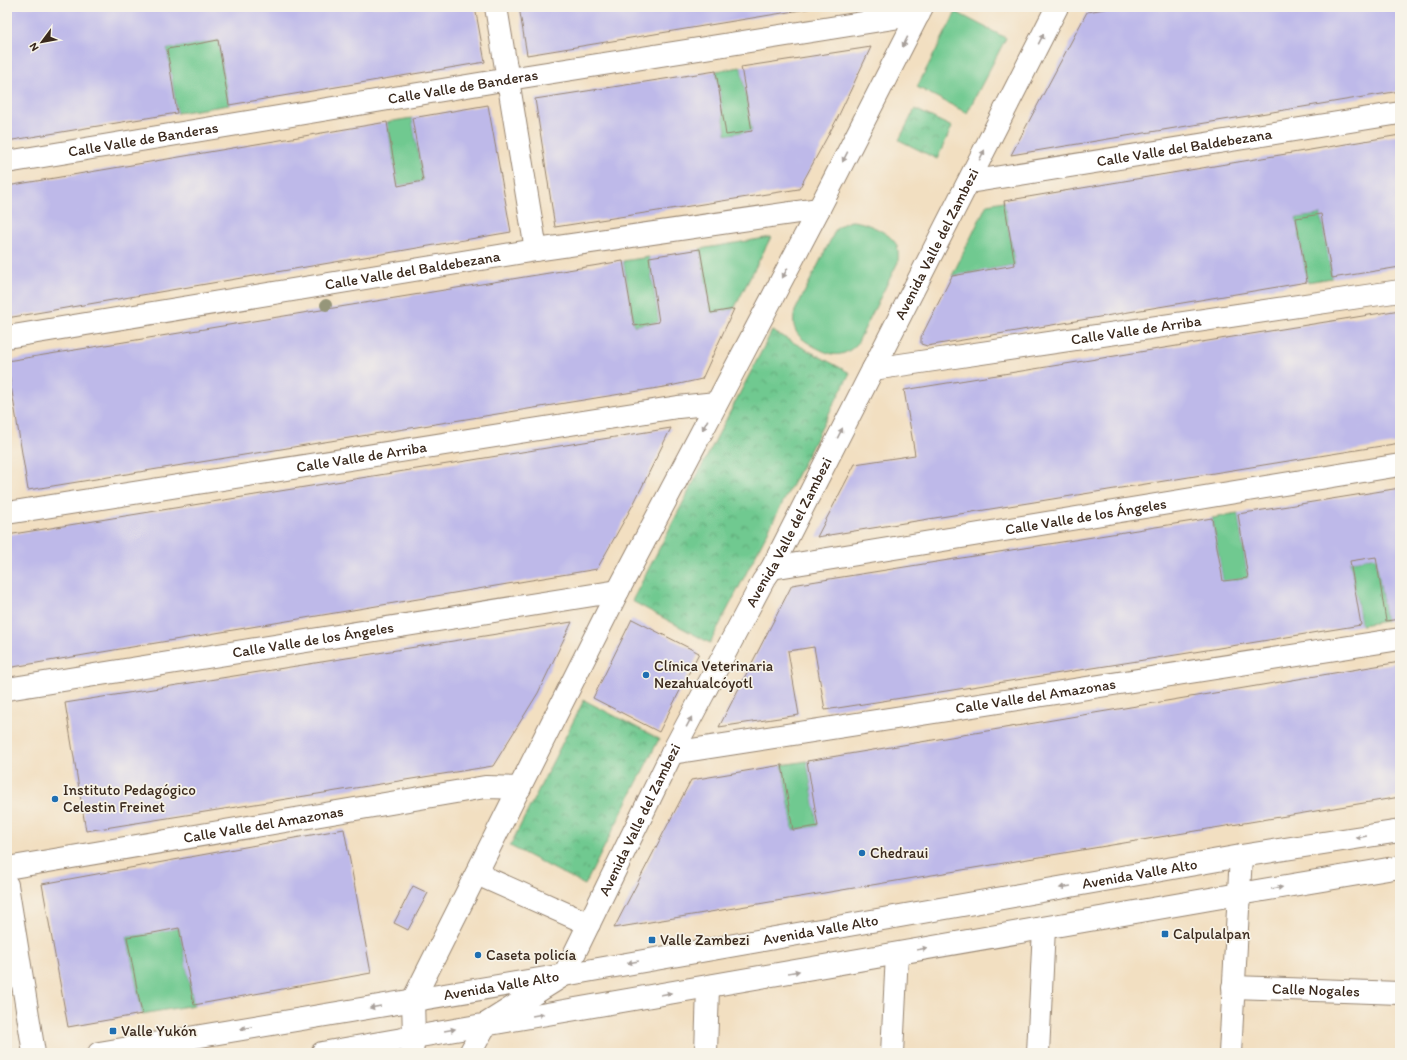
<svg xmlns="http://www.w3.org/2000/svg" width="1407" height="1060" viewBox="0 0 1407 1060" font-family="Itim,sans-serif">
	<defs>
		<pattern id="park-crowns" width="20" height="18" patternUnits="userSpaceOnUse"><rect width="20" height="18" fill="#70c990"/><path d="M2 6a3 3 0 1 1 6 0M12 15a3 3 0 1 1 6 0" fill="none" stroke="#5da375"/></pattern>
	</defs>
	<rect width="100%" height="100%" fill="#f7f3e8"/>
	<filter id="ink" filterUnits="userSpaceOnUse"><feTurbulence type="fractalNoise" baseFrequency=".025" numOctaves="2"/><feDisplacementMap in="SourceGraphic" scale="8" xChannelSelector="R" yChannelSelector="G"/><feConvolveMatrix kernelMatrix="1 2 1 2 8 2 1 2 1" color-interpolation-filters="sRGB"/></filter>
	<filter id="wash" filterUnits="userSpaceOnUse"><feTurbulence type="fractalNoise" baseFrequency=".012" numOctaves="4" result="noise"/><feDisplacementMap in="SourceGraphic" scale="16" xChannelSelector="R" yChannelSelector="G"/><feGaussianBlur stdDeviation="0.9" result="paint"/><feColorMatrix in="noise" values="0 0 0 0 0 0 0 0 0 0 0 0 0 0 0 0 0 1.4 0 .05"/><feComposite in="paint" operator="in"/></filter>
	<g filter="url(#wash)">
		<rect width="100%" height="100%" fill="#f2dfc1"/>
		<g fill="#70c990" stroke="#567a57">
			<polygon points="956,12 1006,38 967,113 917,87"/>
			<polygon points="218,40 229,105 177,113 167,49"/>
			<polygon points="741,67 752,131 726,135 716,71"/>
			<polygon points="412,118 423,181 398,186 387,122"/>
			<polygon points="1004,201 1015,265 952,276 987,204"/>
			<polygon points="1321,214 1332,278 1307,282 1296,218"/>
			<path d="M851,221c13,0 41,12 46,25 2,6 1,11 1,16l-41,82c-15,15 -25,12 -42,3 -16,-9 -25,-16 -20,-36l41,-82 7,-5z"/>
			<polygon points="771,237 734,309 711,313 700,249"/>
			<polygon points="649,257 659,322 634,326 623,261"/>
			<polygon points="1238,514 1248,578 1223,582 1212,518"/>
			<polygon points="1376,557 1386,621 1361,625 1350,561"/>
			<polygon points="807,761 818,826 793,830 782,765"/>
			<polygon points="179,928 194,1005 142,1014 127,937"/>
		</g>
		<g fill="url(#park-crowns)" stroke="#567a57">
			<polygon points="915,109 952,127 937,159 899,140"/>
			<polygon points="772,331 850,373 710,643 632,601"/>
			<polygon points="584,700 659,739 585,885 510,846"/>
		</g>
		<g id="blocks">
			<g fill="#beb9e9">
				<polygon points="21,7 475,7 485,62 229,105 218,40 192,45 167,49 177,113 7,141 7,9"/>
				<polygon points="519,7 813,7 813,8 527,55"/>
				<polygon points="1116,7 1400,7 1400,91 1011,155 1087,12"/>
				<polygon points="871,47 838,117 799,189 555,227 535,99 716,71 726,135 752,131 741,67"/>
				<polygon points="488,105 511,232 7,318 7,186 387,122 398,186 423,181 412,118"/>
				<polygon points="1400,135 1400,267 1332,278 1321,214 1296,218 1307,282 927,346 921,344 921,337 952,276 1015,265 1004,201"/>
				<polygon points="700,249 711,313 734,309 702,379 670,386 28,490 7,361 623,261 634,326 659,322 649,257"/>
				<polygon points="1400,310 1400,443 817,537 855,464 915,455 904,390"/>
				<polygon points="671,428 634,503 597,569 7,668 7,535"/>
				<polygon points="1400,488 1400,619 1386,621 1376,557 1350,561 1361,625 1182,654 825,710 814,647 788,651 799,715 719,727 792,585 1212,518 1223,581 1248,578 1238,514"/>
				<polygon points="632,619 699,653 659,732 593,698"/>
				<polygon points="572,622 538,693 493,766 86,831 65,703"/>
				<polygon points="1400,662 1400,797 614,928 691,780 782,765 793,830 818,826 807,761"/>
				<polygon points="344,829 371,973 194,1005 179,928 153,933 127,937 142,1014 68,1027 42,884"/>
				<polygon points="413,886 428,893 408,930 394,923"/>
			</g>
		</g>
	</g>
	<g filter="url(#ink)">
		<use href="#blocks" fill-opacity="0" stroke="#968470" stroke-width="1"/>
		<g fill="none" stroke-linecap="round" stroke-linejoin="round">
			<g stroke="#968470" stroke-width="24">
				<g id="minor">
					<polyline points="496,7 536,250"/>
					<path id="s1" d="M7,162l502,-83 410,-65"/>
					<path id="s2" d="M969,182l431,-69"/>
					<path id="s3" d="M7,337l529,-87 283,-41"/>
					<path id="s4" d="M873,369l527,-78"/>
					<path id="s5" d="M7,513l671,-106 38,-4"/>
					<path id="s6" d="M772,568l628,-103"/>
					<path id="s7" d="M7,689l611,-98"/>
					<path id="s8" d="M672,753l728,-114"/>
					<path id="s9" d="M7,868l478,-81 35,1"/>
					<polyline points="477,874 589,924"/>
					<polyline points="7,885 34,1053"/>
					<path id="s10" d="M1233,987l167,6"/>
					<path id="s11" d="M99,1053l465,-78 677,-119 159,-25"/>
					<polyline points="322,1053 1239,894 1400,867"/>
					<polyline points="412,1053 414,1036 413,1000 618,591 819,209 922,7"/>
					<path id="s12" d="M470,1053l16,-29 78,-49 108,-222 91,-172 9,-13 285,-561"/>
					<polyline points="706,1053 708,987"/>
					<polyline points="892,1053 897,954"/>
					<polyline points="1038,1053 1044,928"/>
					<polyline points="1230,1053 1241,856"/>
				</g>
			</g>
			<use href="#minor" stroke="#fff" stroke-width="22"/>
		</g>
		<circle fill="#96967a" cx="326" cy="305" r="6"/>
		<defs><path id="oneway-solid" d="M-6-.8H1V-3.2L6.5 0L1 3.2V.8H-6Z"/></defs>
		<g fill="#a79f9a">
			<use href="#oneway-solid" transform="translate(1041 39) rotate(-63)"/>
			<use href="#oneway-solid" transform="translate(905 42) rotate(117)"/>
			<use href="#oneway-solid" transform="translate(982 155) rotate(-63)"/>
			<use href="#oneway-solid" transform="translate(845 157) rotate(117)"/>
			<use href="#oneway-solid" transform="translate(785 273) rotate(118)"/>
			<use href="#oneway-solid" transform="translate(705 425) rotate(118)"/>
			<use href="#oneway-solid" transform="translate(840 433) rotate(-63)"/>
			<use href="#oneway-solid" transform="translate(689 722) rotate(-62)"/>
			<use href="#oneway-solid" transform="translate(1361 837) rotate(171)"/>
			<use href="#oneway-solid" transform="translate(1065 887) rotate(170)"/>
			<use href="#oneway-solid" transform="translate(1277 888) rotate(-9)"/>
			<use href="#oneway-solid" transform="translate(922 949) rotate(-10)"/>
			<use href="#oneway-solid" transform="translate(633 962) rotate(170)"/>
			<use href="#oneway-solid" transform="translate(794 972) rotate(-10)"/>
			<use href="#oneway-solid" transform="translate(666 994) rotate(-10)"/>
			<use href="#oneway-solid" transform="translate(375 1007) rotate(170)"/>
			<use href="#oneway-solid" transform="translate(538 1015) rotate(-10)"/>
			<use href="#oneway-solid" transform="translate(246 1028) rotate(170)"/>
			<use href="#oneway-solid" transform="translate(450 1030) rotate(-10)"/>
		</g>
	</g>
	<g fill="#1f6fb2" stroke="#f7f3e8" stroke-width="1.5">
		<circle cx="646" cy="675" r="4"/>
		<circle cx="55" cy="799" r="4"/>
		<circle cx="862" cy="853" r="4"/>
		<rect x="1161" y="930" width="8" height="8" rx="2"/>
		<rect x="648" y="936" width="8" height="8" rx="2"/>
		<circle cx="478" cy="955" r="4"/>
		<rect x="109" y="1027" width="8" height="8" rx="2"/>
	</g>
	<g text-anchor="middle" stroke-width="3.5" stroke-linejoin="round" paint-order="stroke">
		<g font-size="15" fill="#3b2a1e" stroke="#f7f3e8">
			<text dy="5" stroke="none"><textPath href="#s1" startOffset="462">Calle Valle de Banderas</textPath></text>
			<text dy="5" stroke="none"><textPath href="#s1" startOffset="138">Calle Valle de Banderas</textPath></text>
			<text dy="5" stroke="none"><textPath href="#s2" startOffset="218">Calle Valle del Baldebezana</textPath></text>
			<text dy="5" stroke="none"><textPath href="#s12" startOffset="946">Avenida Valle del Zambezi</textPath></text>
			<text dy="5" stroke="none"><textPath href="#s3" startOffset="411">Calle Valle del Baldebezana</textPath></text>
			<text dy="5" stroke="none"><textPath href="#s4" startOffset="266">Calle Valle de Arriba</textPath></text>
			<text dy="5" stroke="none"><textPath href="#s5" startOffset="359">Calle Valle de Arriba</textPath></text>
			<text dy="5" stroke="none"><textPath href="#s6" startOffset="318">Calle Valle de los Ángeles</textPath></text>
			<text dy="5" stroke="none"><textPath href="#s12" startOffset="622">Avenida Valle del Zambezi</textPath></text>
			<text dy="5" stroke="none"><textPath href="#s7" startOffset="310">Calle Valle de los Ángeles</textPath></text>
			<text dy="5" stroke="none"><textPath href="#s8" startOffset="368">Calle Valle del Amazonas</textPath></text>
			<text dy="5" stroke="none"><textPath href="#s12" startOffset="298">Avenida Valle del Zambezi</textPath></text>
			<text dy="5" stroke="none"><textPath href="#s9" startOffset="260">Calle Valle del Amazonas</textPath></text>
			<text dy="5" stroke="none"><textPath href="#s11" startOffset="1056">Avenida Valle Alto</textPath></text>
			<text dy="5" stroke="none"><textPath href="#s11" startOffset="732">Avenida Valle Alto</textPath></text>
			<text dy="5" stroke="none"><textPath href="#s11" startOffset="408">Avenida Valle Alto</textPath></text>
			<text dy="5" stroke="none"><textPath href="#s10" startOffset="83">Calle Nogales</textPath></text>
		</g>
		<g font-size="15" fill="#3b2a1e" stroke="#f7f3e8" text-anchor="start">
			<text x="654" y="671">Clínica Veterinaria<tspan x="654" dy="17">Nezahualcóyotl</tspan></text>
			<text x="63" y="795">Instituto Pedagógico<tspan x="63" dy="17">Celestin Freinet</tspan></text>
			<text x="870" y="858">Chedraui</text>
			<text x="1173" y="939">Calpulalpan</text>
			<text x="660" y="945">Valle Zambezi</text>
			<text x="486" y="960">Caseta policía</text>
			<text x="121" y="1036">Valle Yukón</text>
		</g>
	</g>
	<rect width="1407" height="1060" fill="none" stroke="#f7f3e8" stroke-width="24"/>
	<g transform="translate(42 42) rotate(238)" stroke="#f7f3e8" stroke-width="3" paint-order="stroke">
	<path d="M0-3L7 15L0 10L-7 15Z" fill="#3b2a1e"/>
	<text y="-6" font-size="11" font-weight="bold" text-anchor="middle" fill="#3b2a1e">N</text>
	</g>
</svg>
